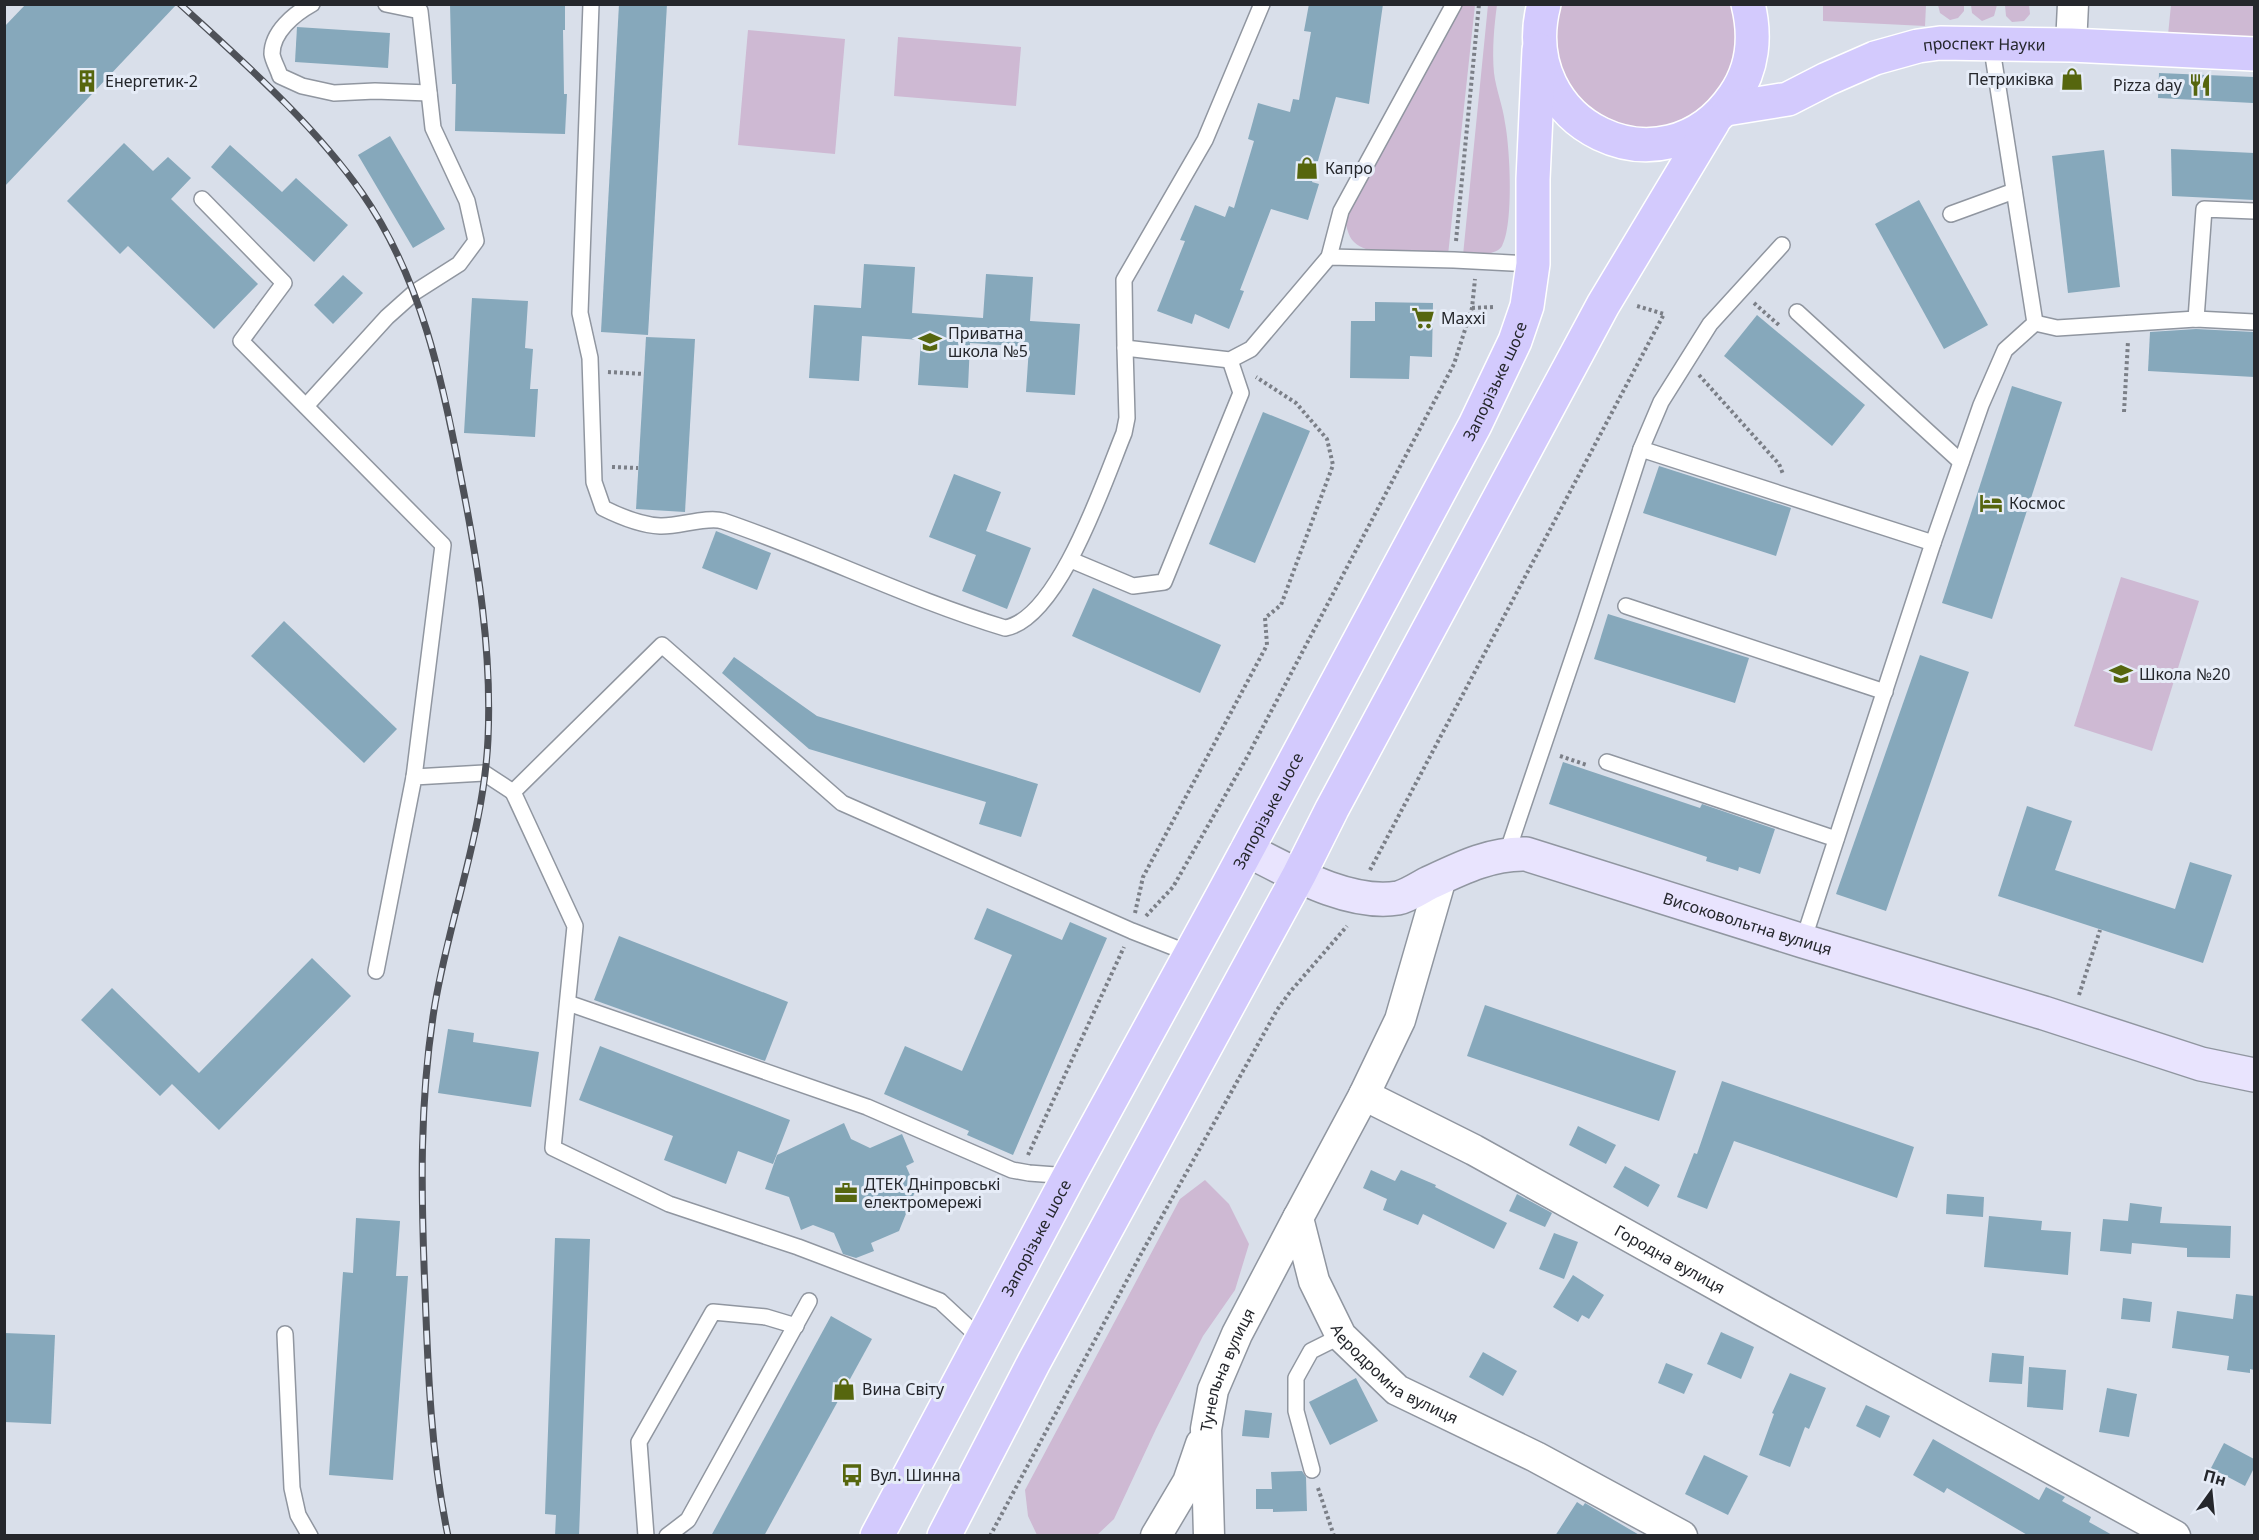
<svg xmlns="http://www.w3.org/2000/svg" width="2259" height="1540" viewBox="0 0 2259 1540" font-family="'Noto Sans',sans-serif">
	<rect width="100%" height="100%" fill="#d9dfea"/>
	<g fill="#ceb9d3">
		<path d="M1730,4c28,69 -38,139 -108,123 -7,-1 -14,-7 -20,-10 -19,-11 -22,-11 -33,-30 -4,-8 -14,-19 -14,-28 -2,-17 2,-37 3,-54z"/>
		<path d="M1459,5h16l-27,250c-22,-1 -79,3 -94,-13 -6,-6 -7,-14 -9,-22z"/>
		<path d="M1488,5h9c-3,22 -5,45 -3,68 2,17 9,33 11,50 5,25 9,101 -3,123 -6,10 -28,9 -39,9z"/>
		<polygon points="1823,5 1926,5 1925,26 1823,21"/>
		<polygon points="1938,5 1964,5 1964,11 1958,18 1950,20 1940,13"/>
		<polygon points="1971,5 1997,5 1994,16 1982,21 1972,13"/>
		<polygon points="2005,5 2029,5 2030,14 2024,21 2012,22 2006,16"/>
		<polygon points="2171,5 2254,5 2254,40 2168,35"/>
		<polygon points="748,30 845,39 835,154 738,145"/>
		<polygon points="898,37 1021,47 1016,106 894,96"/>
		<polygon points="2121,577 2199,601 2152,751 2074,726"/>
		<polygon points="1205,1180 1229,1204 1249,1244 1235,1290 1203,1336 1156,1429 1114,1519 1097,1535 1037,1535 1028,1516 1025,1490 1180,1199"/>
	</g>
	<g fill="#86a8bb">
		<polygon points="26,4 177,4 4,187 4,27"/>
		<polygon points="450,4 565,4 565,30 563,30 564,94 567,94 565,134 455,131 456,84 452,84"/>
		<polygon points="619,4 667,4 648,335 601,332"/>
		<polygon points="1309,4 1383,4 1369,104 1336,97 1312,182 1319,184 1308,220 1271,209 1240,290 1244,291 1229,329 1195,314 1192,324 1157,311 1185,241 1180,240 1195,205 1225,217 1229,206 1234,208 1254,141 1248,139 1258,103 1290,112 1293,99 1299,100 1311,32 1304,31"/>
		<polygon points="297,27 390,33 388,68 295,62"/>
		<polygon points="2159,73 2254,77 2253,103 2158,98"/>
		<polygon points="390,136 445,229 413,248 358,155"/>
		<polygon points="124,143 153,171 168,157 191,178 171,199 258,284 214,329 128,246 120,254 67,201"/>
		<polygon points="230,145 282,192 296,178 348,225 314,262 211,167"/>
		<polygon points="2171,149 2254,153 2254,200 2172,196"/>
		<polygon points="2104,150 2120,287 2068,293 2052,156"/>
		<polygon points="1919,200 1988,325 1944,349 1875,224"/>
		<polygon points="864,264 915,267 912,313 983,318 986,274 1033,277 1030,321 1080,324 1075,395 1026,392 1029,347 970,343 968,388 918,385 921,340 862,336 859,381 809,378 814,305 861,308"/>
		<polygon points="343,275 363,293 333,324 314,305"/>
		<polygon points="472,298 528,301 525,348 533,349 530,389 538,389 535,437 464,433"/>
		<polygon points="1375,302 1433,303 1432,357 1410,356 1409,379 1350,378 1351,321 1375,321"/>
		<polygon points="1757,315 1865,405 1832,446 1724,356"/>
		<polygon points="2196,329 2254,332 2254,377 2148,371 2150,332"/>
		<polygon points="646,337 695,339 685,512 636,509"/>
		<polygon points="2012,386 2062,402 1992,619 1942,603"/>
		<polygon points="1263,412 1310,431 1255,563 1209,544"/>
		<polygon points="1659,466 1791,508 1776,556 1643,513"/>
		<polygon points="954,474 1001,492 986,531 1031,548 1007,609 962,591 976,555 929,537"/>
		<polygon points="716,531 771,553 757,590 702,568"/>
		<polygon points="1093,588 1221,645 1200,693 1072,636"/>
		<polygon points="1608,614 1749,658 1735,703 1594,659"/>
		<polygon points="284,621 397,729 364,763 251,656"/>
		<polygon points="1920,655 1969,672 1886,911 1836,894"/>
		<polygon points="734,657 817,716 1038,784 1021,837 979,824 986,802 809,749 722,673"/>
		<polygon points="1563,762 1700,808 1702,804 1775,829 1760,874 1739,867 1738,871 1706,861 1707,857 1549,804"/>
		<polygon points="2027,806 2072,821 2055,870 2175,909 2190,862 2232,875 2203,963 1998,896"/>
		<polygon points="987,908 1062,940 1070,922 1107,938 1013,1155 967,1135 969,1131 884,1094 905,1046 962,1071 1012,955 974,939"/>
		<polygon points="619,936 788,1002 765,1061 594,1000"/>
		<polygon points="312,958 351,996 219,1130 172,1084 160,1096 81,1020 112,988 199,1073"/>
		<polygon points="1485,1005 1676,1071 1659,1121 1467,1056"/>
		<polygon points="448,1029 474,1033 473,1042 539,1052 531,1107 438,1093"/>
		<polygon points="600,1046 790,1120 773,1164 738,1151 726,1184 664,1160 673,1136 579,1100"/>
		<polygon points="1722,1081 1914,1147 1897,1198 1734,1141 1707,1209 1677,1197 1694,1153 1697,1154"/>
		<polygon points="844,1123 851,1139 870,1148 902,1134 914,1162 906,1166 916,1189 899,1231 871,1243 874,1251 856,1258 843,1254 834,1233 813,1225 801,1230 789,1197 765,1189 777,1155"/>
		<polygon points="1578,1126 1616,1145 1606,1164 1569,1145"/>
		<polygon points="1625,1166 1660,1185 1648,1207 1613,1187"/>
		<polygon points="1371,1170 1395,1181 1401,1170 1436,1185 1435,1187 1507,1223 1494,1249 1423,1214 1418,1225 1383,1210 1387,1199 1363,1188"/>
		<polygon points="1517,1194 1552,1213 1545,1227 1509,1211"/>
		<polygon points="1947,1194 1984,1197 1983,1217 1946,1214"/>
		<polygon points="2130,1203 2162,1207 2160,1223 2231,1226 2230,1258 2187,1257 2187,1248 2132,1243 2131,1254 2100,1251 2103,1219 2128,1221"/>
		<polygon points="1989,1216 2042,1221 2041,1230 2071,1232 2068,1275 1984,1267"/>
		<polygon points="356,1218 400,1221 396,1276 408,1276 393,1480 329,1475 343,1272 353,1273"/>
		<polygon points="1554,1233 1578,1242 1564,1279 1539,1269"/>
		<polygon points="555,1238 590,1239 579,1536 555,1536 556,1515 545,1514"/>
		<polygon points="1573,1275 1604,1295 1589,1319 1582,1315 1578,1322 1553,1307"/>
		<polygon points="2236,1294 2254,1296 2254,1370 2250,1369 2250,1373 2227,1370 2229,1356 2172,1348 2177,1311 2233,1319"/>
		<polygon points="2123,1298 2152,1302 2150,1322 2121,1319"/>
		<polygon points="831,1316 872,1339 764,1536 711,1536"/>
		<polygon points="1721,1332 1754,1347 1741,1379 1707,1364"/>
		<polygon points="4,1333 55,1335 51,1424 4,1422"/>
		<polygon points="1483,1352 1517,1371 1503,1396 1469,1377"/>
		<polygon points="1992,1353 2024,1356 2022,1384 1989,1382"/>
		<polygon points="1666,1363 1693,1374 1684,1394 1658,1383"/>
		<polygon points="2029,1367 2066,1370 2063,1410 2027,1407"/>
		<polygon points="1790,1373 1826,1388 1809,1429 1805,1427 1790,1467 1759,1455 1774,1414 1772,1413"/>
		<polygon points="1356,1378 1378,1421 1330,1445 1309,1402"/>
		<polygon points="2107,1388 2137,1394 2129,1437 2099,1432"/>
		<polygon points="1866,1405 1890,1416 1880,1438 1856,1426"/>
		<polygon points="1245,1410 1272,1413 1269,1438 1242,1436"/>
		<polygon points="1933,1439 2039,1500 2046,1487 2065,1497 2062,1501 2091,1517 2089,1522 2114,1536 2029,1536 1947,1488 1944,1493 1913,1475"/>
		<polygon points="2224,1443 2254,1459 2254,1468 2245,1486 2211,1468"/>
		<polygon points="1704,1455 1748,1476 1728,1515 1685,1494"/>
		<polygon points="1302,1471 1306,1477 1307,1511 1273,1512 1273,1509 1256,1509 1256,1489 1272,1489 1271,1472"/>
		<polygon points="1577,1502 1583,1506 1585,1503 1641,1536 1555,1536"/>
	</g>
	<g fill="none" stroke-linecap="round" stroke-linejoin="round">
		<g stroke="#9096a0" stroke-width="18">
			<g id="lane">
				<path d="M312,4c-18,10 -40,28 -40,50 1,7 6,15 8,22l22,10 32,7 41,-2 54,2"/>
				<path d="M591,4l-11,309 10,45 4,124 9,26c18,9 37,17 57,18 18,1 47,-10 63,-5 95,32 186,78 282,107 54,-9 100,-149 119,-195l3,-15 -2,-70"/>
				<polyline points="1262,4 1205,140 1124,280 1125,348 1230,360 1251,349 1329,257 1454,260 1533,264"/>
				<polyline points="202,199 284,283 241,341 443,545 414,777"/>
				<polyline points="1951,214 2014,191"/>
				<polyline points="1329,257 1341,211 1454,4"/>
				<polyline points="1797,312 1961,462"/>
				<polyline points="2196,319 2204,209 2254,211"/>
				<polyline points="2035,323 2057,328 2196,319 2254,322"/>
				<polyline points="306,406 387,317 415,292 459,264 476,241 467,201 433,128 420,11 386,4"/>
				<polyline points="1641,449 1933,543"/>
				<polyline points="1071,560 1133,586 1164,582 1241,393 1230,360"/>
				<polyline points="1626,606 1885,692"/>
				<polyline points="1607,762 1836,839"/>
				<polyline points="1507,853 1585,622 1641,449 1661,402 1710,324 1782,245"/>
				<polyline points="1803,941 1933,543 1981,405 2005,350 2035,323 1991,43"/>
				<polyline points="376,971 414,777 484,773 513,792"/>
				<polyline points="568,1003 867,1107 1012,1170 1029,1173 1069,1176"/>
				<polyline points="285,1334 292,1488 298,1515 310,1536"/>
				<polyline points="982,1340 940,1301 798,1247 669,1204 553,1148 575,926 513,792 662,645 842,803 1132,931 1191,954"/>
				<polyline points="1312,1470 1296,1411 1296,1378 1311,1351 1341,1336"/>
				<polyline points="646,1536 639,1442 713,1312 766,1317 796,1326"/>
				<polyline points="667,1536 688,1520 809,1301"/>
			</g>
		</g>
		<g stroke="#9096a0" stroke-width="33">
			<g id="street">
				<polyline points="2071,45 2073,4"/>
				<path id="s1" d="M1441,878l-41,142 -36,75 110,55 291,162 410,224"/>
				<path id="s2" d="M1364,1095l-66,123 16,63 27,55 56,54 139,67 146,79"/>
				<polyline points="1156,1536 1188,1482 1201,1444"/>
				<path id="s3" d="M1209,1536l-3,-107 7,-39 24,-56 61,-116"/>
			</g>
		</g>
		<g stroke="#9096a0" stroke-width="36">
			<g id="secondary">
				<path id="s4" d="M1247,850c42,21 101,56 151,48 9,-2 20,-9 29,-14 32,-15 63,-31 99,-30l277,87 241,72 157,51 53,11"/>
			</g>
		</g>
		<g stroke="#fff" stroke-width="36">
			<g id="primary">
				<path d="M1544,4c-32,122 120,194 190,92 19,-27 22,-60 14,-92"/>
				<path id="s5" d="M1726,109l62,-10 39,-20 48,-21 43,-12 22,-3 131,2 183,9"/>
				<path id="s6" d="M877,1536l192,-360 157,-287 249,-464 40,-84 12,-35 6,-42v-85l6,-129"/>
				<polyline points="944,1536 1034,1362 1299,875 1332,809 1603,305 1713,122"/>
			</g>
		</g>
		<g stroke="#7b7f87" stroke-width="4" stroke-dasharray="3 3" stroke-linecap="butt">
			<polyline points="1456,241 1479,4"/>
			<polyline points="1754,303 1780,326"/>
			<polyline points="1472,308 1495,307"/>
			<polyline points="608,372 644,374"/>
			<polyline points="1699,375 1779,464 1783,474"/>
			<polyline points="2124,412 2128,341"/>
			<polyline points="612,467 638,468"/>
			<polyline points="1560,756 1587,765"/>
			<polyline points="1370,870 1664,314 1637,306"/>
			<polyline points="1135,913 1143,877 1267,645 1265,618 1281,605 1333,465 1327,439 1296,403 1256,377"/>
			<polyline points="1146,916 1173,887 1246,759 1454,364 1472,308 1475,279"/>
			<polyline points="2079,995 2100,930"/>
			<polyline points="1028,1155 1124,947"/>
			<polyline points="1318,1488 1334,1536"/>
			<polyline points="990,1536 1141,1254 1277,1010 1290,992 1347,926"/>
		</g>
		<use href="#lane" stroke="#fff" stroke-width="15"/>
		<use href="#street" stroke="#fff" stroke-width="30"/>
		<use href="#secondary" stroke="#e9e4fe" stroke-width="33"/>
		<use href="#primary" stroke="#d3cafd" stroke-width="33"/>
		<g stroke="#4e5158" stroke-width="7">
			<path id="rail" d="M180,4c64,59 132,118 182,189 59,85 80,185 99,285 17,86 31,173 27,261 -4,90 -38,177 -53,265 -16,96 -14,190 -10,287 3,82 6,164 23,245"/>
		</g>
		<use href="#rail" stroke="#e6ecf7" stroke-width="4.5" stroke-dasharray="14" stroke-linecap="butt"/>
	</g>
	<defs>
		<g id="shop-bare" transform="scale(1.8)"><path d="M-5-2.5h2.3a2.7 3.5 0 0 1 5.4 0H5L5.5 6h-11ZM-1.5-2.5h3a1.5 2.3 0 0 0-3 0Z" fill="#56660e" stroke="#e6ecf7" stroke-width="2.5" paint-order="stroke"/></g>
		<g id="building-bare" transform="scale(1.8)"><path d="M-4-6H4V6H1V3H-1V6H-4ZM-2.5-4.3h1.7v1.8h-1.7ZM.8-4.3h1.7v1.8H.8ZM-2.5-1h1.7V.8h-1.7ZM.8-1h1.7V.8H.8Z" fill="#56660e" stroke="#e6ecf7" stroke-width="2.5" paint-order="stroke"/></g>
		<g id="restaurant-bare" transform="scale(1.8)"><path d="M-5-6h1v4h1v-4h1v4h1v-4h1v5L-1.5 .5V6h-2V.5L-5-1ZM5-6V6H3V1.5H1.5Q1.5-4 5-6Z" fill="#56660e" stroke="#e6ecf7" stroke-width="2.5" paint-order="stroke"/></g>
		<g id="supermarket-bare" transform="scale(1.8)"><path d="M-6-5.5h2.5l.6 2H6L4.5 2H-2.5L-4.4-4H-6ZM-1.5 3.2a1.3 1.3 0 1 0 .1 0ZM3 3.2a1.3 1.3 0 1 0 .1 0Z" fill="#56660e" stroke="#e6ecf7" stroke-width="2.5" paint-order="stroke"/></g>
		<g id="school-bare" transform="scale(1.8)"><path d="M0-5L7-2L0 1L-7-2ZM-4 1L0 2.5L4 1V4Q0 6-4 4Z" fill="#56660e" stroke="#e6ecf7" stroke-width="2.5" paint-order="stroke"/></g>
		<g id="hotel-bare" transform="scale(1.8)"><path d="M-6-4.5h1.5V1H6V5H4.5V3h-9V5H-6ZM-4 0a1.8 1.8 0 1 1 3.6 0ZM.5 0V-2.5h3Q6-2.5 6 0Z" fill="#56660e" stroke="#e6ecf7" stroke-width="2.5" paint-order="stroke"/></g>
		<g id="office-bare" transform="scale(1.8)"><path d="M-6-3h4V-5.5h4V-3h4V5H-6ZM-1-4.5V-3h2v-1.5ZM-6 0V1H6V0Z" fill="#56660e" stroke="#e6ecf7" stroke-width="2.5" paint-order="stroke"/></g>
		<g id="bus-bare" transform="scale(1.8)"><path d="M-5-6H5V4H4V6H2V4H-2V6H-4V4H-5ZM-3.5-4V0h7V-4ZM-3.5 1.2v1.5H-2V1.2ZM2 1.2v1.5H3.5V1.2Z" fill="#56660e" stroke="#e6ecf7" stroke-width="2.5" paint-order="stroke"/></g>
	</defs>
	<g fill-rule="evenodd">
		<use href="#shop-bare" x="2072" y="79"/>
		<use href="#building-bare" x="87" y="81"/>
		<use href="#restaurant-bare" x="2200" y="85"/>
		<use href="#shop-bare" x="1307" y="168"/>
		<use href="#supermarket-bare" x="1423" y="318"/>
		<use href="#school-bare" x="930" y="342"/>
		<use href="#hotel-bare" x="1991" y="503"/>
		<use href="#school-bare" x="2121" y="674"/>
		<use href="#office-bare" x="846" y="1193"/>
		<use href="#shop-bare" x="844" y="1389"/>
		<use href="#bus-bare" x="852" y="1475"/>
	</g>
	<g text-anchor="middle" stroke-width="6" stroke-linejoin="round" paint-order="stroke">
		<g font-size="16" fill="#25272c" stroke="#e6ecf7">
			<text dy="6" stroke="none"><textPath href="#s5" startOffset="270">проспект Науки</textPath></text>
			<text dy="6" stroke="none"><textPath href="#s6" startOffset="1310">Запорізьке шосе</textPath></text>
			<text dy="6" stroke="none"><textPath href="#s6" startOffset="824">Запорізьке шосе</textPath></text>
			<text dy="6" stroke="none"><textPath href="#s4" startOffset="530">Високовольтна вулиця</textPath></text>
			<text dy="6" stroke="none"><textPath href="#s6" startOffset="338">Запорізьке шосе</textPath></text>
			<text dy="6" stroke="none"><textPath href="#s1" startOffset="578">Городна вулиця</textPath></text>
			<text dy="6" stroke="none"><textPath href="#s2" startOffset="332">Аеродромна вулиця</textPath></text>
			<text dy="6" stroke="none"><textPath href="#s3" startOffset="170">Тунельна вулиця</textPath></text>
		</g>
		<g font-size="16" fill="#25272c" stroke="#e6ecf7" text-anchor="start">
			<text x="2054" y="85" text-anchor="end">Петриківка</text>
			<text x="105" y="87">Енергетик-2</text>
			<text x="2182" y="91" text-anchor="end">Pizza day</text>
			<text x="1325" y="174">Капро</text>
			<text x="1441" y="324">Maxxi</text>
			<text x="948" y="339">Приватна<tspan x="948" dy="18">школа №5</tspan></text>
			<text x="2009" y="509">Космос</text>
			<text x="2139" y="680">Школа №20</text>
			<text x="864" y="1190">ДТЕК Дніпровські<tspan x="864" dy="18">електромережі</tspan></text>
			<text x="862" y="1395">Вина Світу</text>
			<text x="870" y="1481">Вул. Шинна</text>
		</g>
	</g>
	<rect width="2259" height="1540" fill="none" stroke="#25272c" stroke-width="12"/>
	<g transform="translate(2211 1492) rotate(15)" stroke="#e6ecf7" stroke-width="4.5" paint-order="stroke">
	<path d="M0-4.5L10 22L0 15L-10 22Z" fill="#25272c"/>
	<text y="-9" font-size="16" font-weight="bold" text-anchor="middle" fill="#25272c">Пн</text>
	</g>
</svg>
